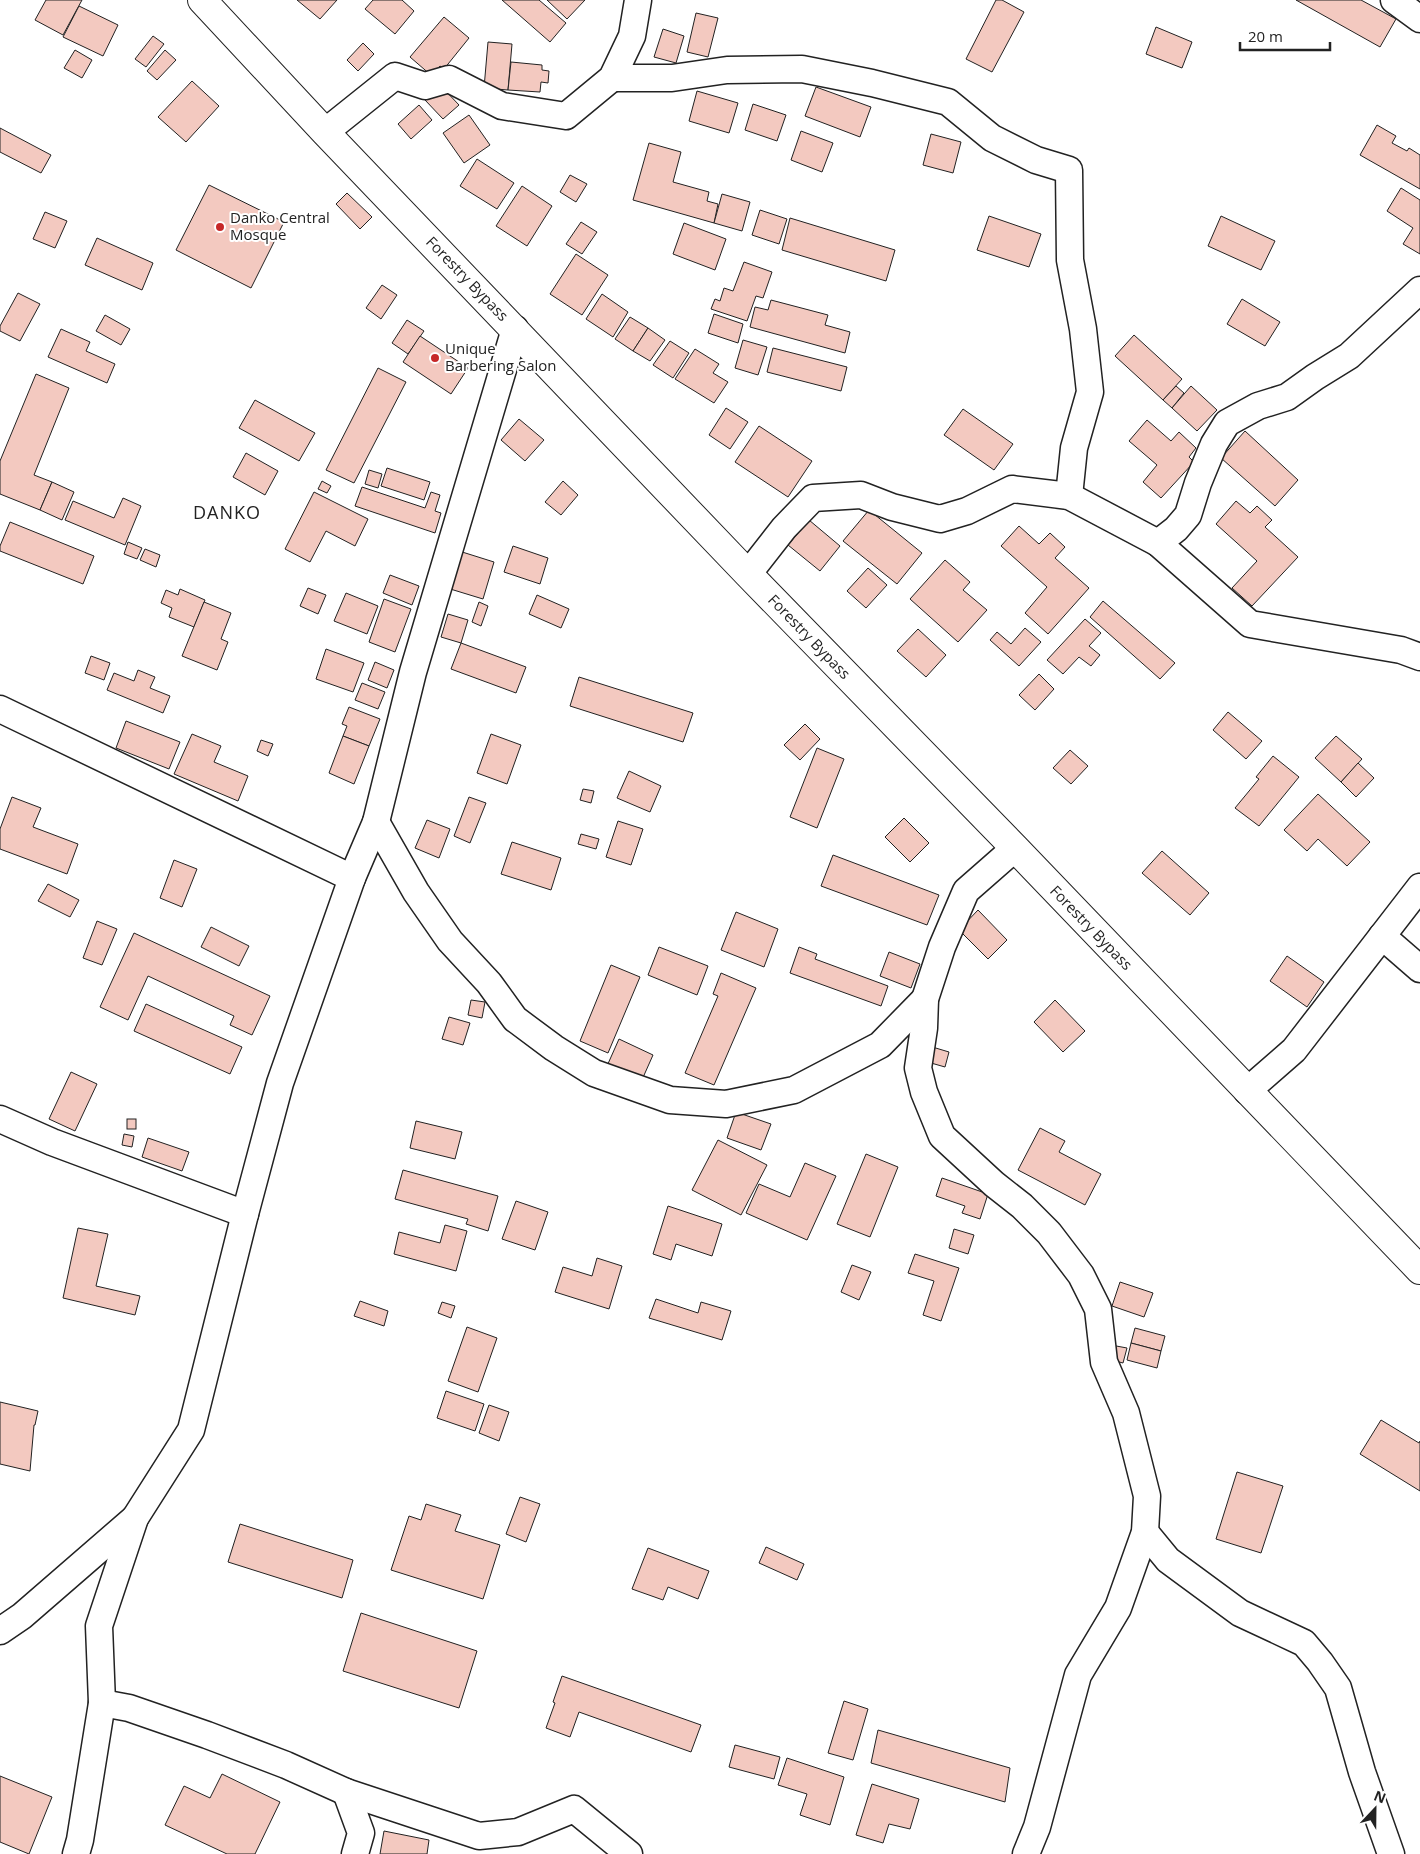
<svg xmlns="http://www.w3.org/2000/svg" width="1420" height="1854" viewBox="0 0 1420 1854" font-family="'Open Sans',sans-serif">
	<rect width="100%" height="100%" fill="#fff"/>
	<g fill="#f3c9c0" stroke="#222">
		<polygon points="46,0 82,0 63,35 35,20"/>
		<polygon points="297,0 337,0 320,19"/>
		<polygon points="373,0 402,0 414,11 395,34 365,9"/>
		<polygon points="502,0 539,0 566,23 550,42"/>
		<polygon points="547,0 585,0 567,19"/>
		<polygon points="996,0 1002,0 1024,12 992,72 966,59"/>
		<polygon points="1296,0 1361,0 1396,19 1380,47"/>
		<polygon points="79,6 118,25 103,56 63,37"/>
		<polygon points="696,13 718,18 708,57 687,52"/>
		<polygon points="444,17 469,38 444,69 440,66 432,76 410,57"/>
		<polygon points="1156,27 1192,42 1182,68 1146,54"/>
		<polygon points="663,29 684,36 676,63 654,57"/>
		<polygon points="153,36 164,44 146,67 135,59"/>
		<polygon points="488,42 512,44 508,90 484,88"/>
		<polygon points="363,43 374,54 358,71 347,60"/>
		<polygon points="75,50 92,60 82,78 64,68"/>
		<polygon points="165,50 176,60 157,80 147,71"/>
		<polygon points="511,62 542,65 542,70 549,71 548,83 541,82 540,92 508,90"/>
		<polygon points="192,81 219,106 186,142 158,117"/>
		<polygon points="441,86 459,105 443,119 425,100"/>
		<polygon points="816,87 871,107 860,137 805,116"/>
		<polygon points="697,91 738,103 729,133 689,121"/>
		<polygon points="753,104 786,115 777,141 745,130"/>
		<polygon points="419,105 432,120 411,139 398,124"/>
		<polygon points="469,115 490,145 464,163 443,133"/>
		<polygon points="1377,125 1396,136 1392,143 1407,151 1409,148 1420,155 1420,189 1360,155"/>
		<polygon points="0,128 51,155 41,173 0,152"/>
		<polygon points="801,131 833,143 822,172 791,160"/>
		<polygon points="931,134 961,142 953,173 923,165"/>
		<polygon points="649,143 681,152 673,182 709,192 707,201 718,204 714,223 633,200"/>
		<polygon points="477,159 514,183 497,209 460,186"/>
		<polygon points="570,175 587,184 576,202 560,192"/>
		<polygon points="209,185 284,222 251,288 176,250"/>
		<polygon points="522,186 552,206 527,246 496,226"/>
		<polygon points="1401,188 1420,200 1420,254 1403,244 1413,228 1387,211"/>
		<polygon points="347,193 372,217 360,229 336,204"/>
		<polygon points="722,194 750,202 742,231 714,223"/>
		<polygon points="760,210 787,219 779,244 752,235"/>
		<polygon points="45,212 67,221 55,248 33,239"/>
		<polygon points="989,216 1041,234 1029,267 977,250"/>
		<polygon points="1221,216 1275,241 1261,270 1208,246"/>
		<polygon points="790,218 895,250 886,281 782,250"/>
		<polygon points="581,222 597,232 582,254 566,244"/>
		<polygon points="684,223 726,239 715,270 673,254"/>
		<polygon points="97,238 153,263 142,290 85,265"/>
		<polygon points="576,254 608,275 582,315 550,294"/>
		<polygon points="744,262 772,272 763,298 756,296 747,321 711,309 715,299 720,301 724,288 733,291"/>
		<polygon points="382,285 397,295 381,319 366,308"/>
		<polygon points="18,293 40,304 20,341 0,331 0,326"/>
		<polygon points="602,294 628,312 613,337 586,319"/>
		<polygon points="1242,299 1280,322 1265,346 1227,324"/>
		<polygon points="771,300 828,315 825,325 850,332 845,353 750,327 755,307 768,310"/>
		<polygon points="714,314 743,324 738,343 708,333"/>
		<polygon points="105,315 130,329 121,345 96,331"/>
		<polygon points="630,317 648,328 633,351 615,339"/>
		<polygon points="407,320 424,331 408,354 392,343"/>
		<polygon points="648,328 665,340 650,361 633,351"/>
		<polygon points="61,329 90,342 86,351 115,364 107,383 48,357"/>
		<polygon points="1134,335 1182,379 1163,400 1115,356"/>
		<polygon points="420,336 468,368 451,394 403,362"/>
		<polygon points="743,340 767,347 758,375 735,368"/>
		<polygon points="670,341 689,353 673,378 653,365"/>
		<polygon points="773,348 847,367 841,391 767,372"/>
		<polygon points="695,349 719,364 713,373 728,382 714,403 675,379"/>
		<polygon points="378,368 406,382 354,483 326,470"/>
		<polygon points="36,374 69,388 34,475 52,482 40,510 0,494 0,461"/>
		<polygon points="1176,386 1184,393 1172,408 1163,400"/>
		<polygon points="1191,386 1217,410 1197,431 1172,408"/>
		<polygon points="255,400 315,433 299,461 239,428"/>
		<polygon points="726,408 748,422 730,449 709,435"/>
		<polygon points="963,409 1013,444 994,470 944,435"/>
		<polygon points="519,419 544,440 525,461 501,440"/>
		<polygon points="1147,420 1171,441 1179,432 1196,448 1189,457 1194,462 1161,498 1143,482 1157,465 1129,441"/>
		<polygon points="759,426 812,461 788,497 735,462"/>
		<polygon points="1245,431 1298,480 1275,506 1221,458"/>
		<polygon points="246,453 278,471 265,495 233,477"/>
		<polygon points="387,468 430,482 424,500 381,486"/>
		<polygon points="369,470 382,474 378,488 365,484"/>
		<polygon points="322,481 331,486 327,493 318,489"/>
		<polygon points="563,481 578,495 561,515 545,502"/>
		<polygon points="52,482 74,492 62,520 40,510"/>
		<polygon points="362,487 425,508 431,492 440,495 435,511 441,513 435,533 355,506"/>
		<polygon points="314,492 368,519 355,546 326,531 310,562 285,549"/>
		<polygon points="123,498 141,506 125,545 65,520 73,501 114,518"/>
		<polygon points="1236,501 1250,513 1257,506 1272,520 1265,527 1298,557 1252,606 1232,588 1257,561 1216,524"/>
		<polygon points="869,510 922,553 897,584 843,541"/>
		<polygon points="809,520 840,546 820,571 788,545"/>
		<polygon points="10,522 94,556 83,584 0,551 0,546"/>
		<polygon points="1019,526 1039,544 1050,533 1065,547 1055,558 1089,588 1048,634 1025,613 1047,587 1001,546"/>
		<polygon points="128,542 142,548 137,559 124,554"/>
		<polygon points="513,546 548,558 540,584 504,572"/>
		<polygon points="145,549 160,555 156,567 140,560"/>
		<polygon points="459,551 494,562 483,599 447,588"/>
		<polygon points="945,560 970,582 963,590 987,610 958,642 910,599"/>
		<polygon points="868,568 887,585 866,608 847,591"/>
		<polygon points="390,575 419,586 412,605 383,593"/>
		<polygon points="308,588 326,595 318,614 300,606"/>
		<polygon points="180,589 205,600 194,627 169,617 172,608 161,603 166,590 178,595"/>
		<polygon points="346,593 378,606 367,634 334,621"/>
		<polygon points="537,595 569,609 561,628 529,614"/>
		<polygon points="384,599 411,609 395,652 369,642"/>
		<polygon points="1103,601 1175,663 1160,679 1090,617"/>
		<polygon points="204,602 231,613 221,639 228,642 217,670 182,656"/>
		<polygon points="479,602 488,606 481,626 472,622"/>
		<polygon points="448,614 468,620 461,643 441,637"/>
		<polygon points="1085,619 1101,633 1089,646 1100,655 1091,666 1079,657 1063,674 1047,660"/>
		<polygon points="1025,628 1041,642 1019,666 990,640 997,632 1011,644"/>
		<polygon points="918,629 946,655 926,677 897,651"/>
		<polygon points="461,643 526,667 516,693 451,669"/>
		<polygon points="326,649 364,663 353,692 316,679"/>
		<polygon points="91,656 110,663 104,680 85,673"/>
		<polygon points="375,662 394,670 387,688 368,680"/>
		<polygon points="138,670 155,677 150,688 170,696 163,713 107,690 114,673 134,681"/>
		<polygon points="1039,674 1054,689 1035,710 1019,695"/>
		<polygon points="579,677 693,713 683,742 570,706"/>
		<polygon points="362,683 385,692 378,709 355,700"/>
		<polygon points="349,707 380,719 369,746 343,736 347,726 342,724"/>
		<polygon points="1228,712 1262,741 1246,759 1213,730"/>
		<polygon points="126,721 180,742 169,769 116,748"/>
		<polygon points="805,724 820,739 800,760 784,745"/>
		<polygon points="192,734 221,746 214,762 248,776 238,801 174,774"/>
		<polygon points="491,734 521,745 507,784 477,773"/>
		<polygon points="343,736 369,746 354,784 329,773"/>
		<polygon points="1336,736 1362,759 1341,782 1315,758"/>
		<polygon points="261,740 273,744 268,756 257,751"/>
		<polygon points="817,748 844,759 817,828 790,817"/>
		<polygon points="1070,750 1088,766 1071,784 1053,768"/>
		<polygon points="1273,756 1299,777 1259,826 1235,808 1259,779 1256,777"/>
		<polygon points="1358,763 1374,778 1356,797 1341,782"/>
		<polygon points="629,771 661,786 650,812 617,798"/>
		<polygon points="583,789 594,791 591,803 580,800"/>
		<polygon points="1318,794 1370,842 1347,866 1318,839 1307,851 1284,830"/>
		<polygon points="12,797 41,808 33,827 78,844 67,874 0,849 0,829"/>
		<polygon points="469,797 486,803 470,843 454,836"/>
		<polygon points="904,818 929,843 910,862 885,837"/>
		<polygon points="427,820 450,829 439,858 415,848"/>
		<polygon points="618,821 643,829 631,865 606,857"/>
		<polygon points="581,834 599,839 596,849 578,844"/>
		<polygon points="512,842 561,858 551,890 501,874"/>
		<polygon points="1162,851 1209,893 1190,915 1142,873"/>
		<polygon points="833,855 939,895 927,925 821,886"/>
		<polygon points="174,860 197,869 182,907 160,898"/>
		<polygon points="48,884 79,900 70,917 38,901"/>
		<polygon points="978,910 1007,940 988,959 959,930"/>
		<polygon points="736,912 778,929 764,967 721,950"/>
		<polygon points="97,921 117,929 102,965 83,958"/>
		<polygon points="211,927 249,946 239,966 201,947"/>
		<polygon points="134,933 270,996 252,1035 230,1025 234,1016 148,976 128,1020 100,1007"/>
		<polygon points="659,947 708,966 697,995 648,975"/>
		<polygon points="799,947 817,954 815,959 888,986 881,1006 790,973"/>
		<polygon points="889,952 920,964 911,988 880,976"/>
		<polygon points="1287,956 1324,982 1307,1007 1270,981"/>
		<polygon points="611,965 640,977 608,1053 580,1041"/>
		<polygon points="721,973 756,988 714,1085 685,1073 718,996 713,994"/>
		<polygon points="471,1000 485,1002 482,1018 468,1015"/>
		<polygon points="1055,1000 1085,1031 1063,1052 1034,1022"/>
		<polygon points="146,1004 242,1047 230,1074 134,1031"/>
		<polygon points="449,1017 470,1023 463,1045 442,1039"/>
		<polygon points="619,1039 653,1055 641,1082 607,1066"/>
		<polygon points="929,1046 949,1052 945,1067 924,1061"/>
		<polygon points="71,1072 97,1084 75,1131 49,1119"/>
		<polygon points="736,1112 771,1124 761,1150 727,1138"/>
		<rect x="127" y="1119" width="9" height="10"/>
		<polygon points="416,1121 462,1132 455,1159 410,1148"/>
		<polygon points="1040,1128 1065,1141 1059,1152 1101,1174 1085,1205 1018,1170"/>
		<polygon points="124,1134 134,1136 132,1147 122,1145"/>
		<polygon points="148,1138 189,1152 182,1171 142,1157"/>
		<polygon points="718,1140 767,1165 741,1215 692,1190"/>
		<polygon points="866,1154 898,1167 870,1237 837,1224"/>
		<polygon points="805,1163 836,1176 807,1240 746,1213 759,1184 790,1197"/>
		<polygon points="403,1170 498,1196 488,1231 466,1224 468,1219 395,1199"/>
		<polygon points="942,1178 988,1194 980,1219 962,1213 965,1206 936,1196"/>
		<polygon points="516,1201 548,1212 535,1250 502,1239"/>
		<polygon points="668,1206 722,1224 712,1256 676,1244 671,1260 653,1254"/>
		<polygon points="445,1225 467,1231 456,1271 394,1254 399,1232 440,1243"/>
		<polygon points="78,1228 108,1234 96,1286 140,1296 135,1315 63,1298"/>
		<polygon points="954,1229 974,1235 968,1254 949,1248"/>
		<polygon points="915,1254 959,1268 941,1321 923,1315 934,1281 908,1273"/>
		<polygon points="597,1258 622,1266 609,1309 555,1292 563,1267 592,1276"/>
		<polygon points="852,1265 871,1272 859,1300 841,1292"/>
		<polygon points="1120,1282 1153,1293 1144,1317 1112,1306"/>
		<polygon points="656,1299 698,1313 701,1302 731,1311 722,1340 649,1318"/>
		<polygon points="360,1301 388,1311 384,1326 354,1316"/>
		<polygon points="442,1302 455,1306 451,1318 438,1313"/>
		<polygon points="467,1327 497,1338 478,1392 448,1381"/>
		<polygon points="1135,1328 1165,1336 1161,1351 1131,1343"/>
		<polygon points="1131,1343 1161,1351 1157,1368 1127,1360"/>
		<polygon points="1111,1345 1127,1348 1123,1363 1108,1359"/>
		<polygon points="446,1391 484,1404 475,1431 437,1418"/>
		<polygon points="0,1402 38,1411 35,1425 34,1425 30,1471 0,1464"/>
		<polygon points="489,1405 509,1412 499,1441 479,1433"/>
		<polygon points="1381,1420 1419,1443 1420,1441 1420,1491 1360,1454"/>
		<polygon points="1237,1472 1283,1486 1261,1553 1216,1539"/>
		<polygon points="520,1497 540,1504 526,1542 506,1534"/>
		<polygon points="426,1504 461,1515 455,1531 500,1545 483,1599 391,1570 409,1516 421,1520"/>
		<polygon points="240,1524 353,1560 342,1598 228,1562"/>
		<polygon points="766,1547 804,1564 797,1580 759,1563"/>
		<polygon points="648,1548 709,1571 698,1599 668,1587 663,1600 632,1589"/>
		<polygon points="361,1613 477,1651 459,1708 343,1671"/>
		<polygon points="562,1676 701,1725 691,1752 579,1712 570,1737 546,1728 555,1703 553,1702"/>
		<polygon points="844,1701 868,1709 853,1760 828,1753"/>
		<polygon points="878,1730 1010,1768 1005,1802 871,1763"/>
		<polygon points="735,1745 780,1757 774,1779 729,1767"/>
		<polygon points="787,1758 844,1777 830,1825 800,1815 807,1794 778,1785"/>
		<polygon points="222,1774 280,1802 255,1854 227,1854 165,1825 184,1786 210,1798"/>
		<polygon points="0,1776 52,1797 29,1854 0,1842"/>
		<polygon points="872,1784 919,1799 910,1829 889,1824 883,1843 856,1835"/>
		<polygon points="384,1831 429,1840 427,1854 380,1854"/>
	</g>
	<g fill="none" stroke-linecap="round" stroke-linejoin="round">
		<g stroke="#222" stroke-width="29">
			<g id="minor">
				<polyline points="1394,0 1420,19"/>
				<polyline points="612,78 672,78 727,70 802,69 872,83 948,102 992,138 1036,160 1069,170 1070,260 1083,329 1090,392 1074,448 1069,496"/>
				<polyline points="325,132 395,76 425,86 449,79 502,106 566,116 612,78 632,36 638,0"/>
				<polyline points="1158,543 1176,529 1188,515 1198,483 1214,444 1227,423 1258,406 1287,397 1315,377 1349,356 1420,290"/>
				<polyline points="748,574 784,528 813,498 861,495 892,507 940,519 967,511 1012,489 1069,496 1158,543 1250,624 1401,650 1420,657"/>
				<polyline points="0,709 352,878"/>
				<polyline points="376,822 416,892 450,941 489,983 515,1019 554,1048 594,1073 670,1100 726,1104 794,1090 880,1045 925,999"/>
				<polyline points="1015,848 966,891 942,947 925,999 924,1028 918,1068 924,1092 942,1136 994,1184 1022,1206 1049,1233 1081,1275 1098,1309 1104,1362 1126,1413 1147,1496 1145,1532 1118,1608 1078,1675 1037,1827 1026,1854"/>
				<polyline points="1382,936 1420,969"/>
				<polyline points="1247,1091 1294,1050 1420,887"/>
				<polyline points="0,1119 52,1142 245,1214"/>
				<polyline points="1145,1532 1168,1560 1240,1613 1304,1643 1320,1662 1338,1688 1362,1772 1391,1854"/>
				<polyline points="0,1631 22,1616 135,1518"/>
				<polyline points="102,1703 129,1708 207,1735 286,1765 346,1792 479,1836 518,1832 574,1809 629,1854"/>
				<polyline points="346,1792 361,1833 355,1854"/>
				<polyline points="76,1854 80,1840 102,1703 99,1626 135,1518 191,1430 245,1214 280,1083 352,878 376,822 413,672 515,329"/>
			</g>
		</g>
		<g stroke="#222" stroke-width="30">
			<polyline id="tertiary" points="202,0 325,132 748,574 1015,848 1420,1270"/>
		</g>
		<use href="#minor" stroke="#fff" stroke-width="26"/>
		<use href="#tertiary" stroke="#fff" stroke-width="28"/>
	</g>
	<g fill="#c62828" stroke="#fff" stroke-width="2">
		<circle cx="220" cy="227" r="5"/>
		<circle cx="435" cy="358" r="5"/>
	</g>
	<g text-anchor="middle" stroke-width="4" stroke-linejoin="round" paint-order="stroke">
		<g font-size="15" fill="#222" stroke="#fff" text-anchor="start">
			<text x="230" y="223">Danko Central<tspan x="230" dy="17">Mosque</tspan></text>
			<text x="445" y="354">Unique<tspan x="445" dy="17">Barbering Salon</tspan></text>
		</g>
		<g font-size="15" fill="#222" stroke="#fff">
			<text transform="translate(467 279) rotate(46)" y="5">Forestry Bypass</text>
			<text transform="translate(809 637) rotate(46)" y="5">Forestry Bypass</text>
			<text transform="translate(1091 928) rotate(46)" y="5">Forestry Bypass</text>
		</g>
		<g font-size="18" letter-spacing="1" fill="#222" stroke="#fff">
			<text x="227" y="519">DANKO</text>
		</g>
	</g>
	<g transform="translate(1375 1809) rotate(22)" stroke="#ffffff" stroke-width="4" paint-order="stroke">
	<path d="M0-4L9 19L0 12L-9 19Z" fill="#222222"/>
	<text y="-8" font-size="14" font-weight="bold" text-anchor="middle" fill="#222222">N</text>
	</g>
	<path d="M1240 42v8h90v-8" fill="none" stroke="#222222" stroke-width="2.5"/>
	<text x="1248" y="42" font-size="15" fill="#222222" stroke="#ffffff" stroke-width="4" paint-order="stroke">20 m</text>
</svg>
